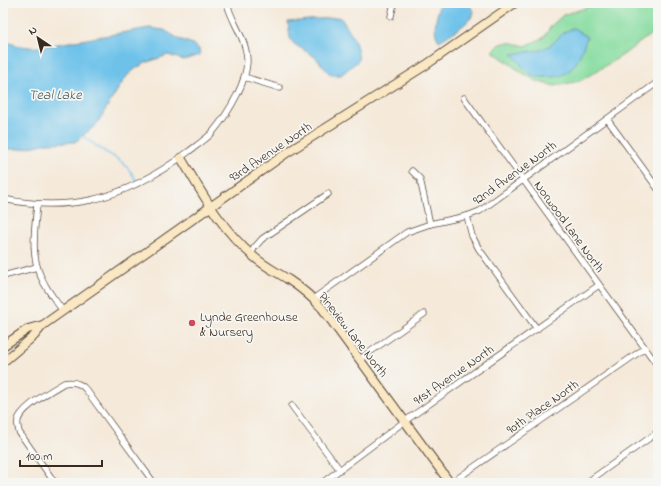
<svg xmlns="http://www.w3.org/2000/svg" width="661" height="486" viewBox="0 0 661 486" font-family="'Indie Flower',sans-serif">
	<rect width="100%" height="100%" fill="#f6f6f2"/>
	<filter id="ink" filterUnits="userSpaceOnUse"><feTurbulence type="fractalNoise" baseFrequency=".025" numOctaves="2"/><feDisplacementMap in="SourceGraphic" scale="8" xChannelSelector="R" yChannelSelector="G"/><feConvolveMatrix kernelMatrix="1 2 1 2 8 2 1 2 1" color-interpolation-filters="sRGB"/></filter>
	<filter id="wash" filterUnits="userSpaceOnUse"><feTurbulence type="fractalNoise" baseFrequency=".012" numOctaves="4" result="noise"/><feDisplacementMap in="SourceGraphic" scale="16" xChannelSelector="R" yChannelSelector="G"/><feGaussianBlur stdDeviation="0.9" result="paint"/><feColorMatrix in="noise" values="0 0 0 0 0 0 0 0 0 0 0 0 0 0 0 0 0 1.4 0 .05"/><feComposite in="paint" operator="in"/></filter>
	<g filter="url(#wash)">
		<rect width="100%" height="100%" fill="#f5e9d9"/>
		<path fill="#85dc9f" stroke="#60835e" d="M601,3h57v26l-35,26 -43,26 -25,5 -17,-4 -17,-10 -29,-21c12,-12 18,-9 33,-5l18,-8 9,-13 11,-10z"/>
		<g fill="#6ec2ea" stroke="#547684">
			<path d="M439,3h29l6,9c-2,10 -26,24 -35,29 -8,-12 -1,-24 0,-38z"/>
			<path d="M340,17c11,15 17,24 19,43l-18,15h-10l-16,-18 -21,-13 -4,-6 -2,-16z"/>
			<path d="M149,28l15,2 15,9 14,5 6,5 1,6 -16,5 -16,-5 -23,8 -10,6 -8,7 -7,10 -24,39 -21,17 -28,1 -25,6h-19v-109c12,6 24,8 38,7z"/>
			<path d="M574,28l13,9c-8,22 -14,42 -41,40 -4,0 -9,1 -12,-1 -9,-4 -15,-15 -22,-22l29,-4 11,-6 12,-12z"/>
		</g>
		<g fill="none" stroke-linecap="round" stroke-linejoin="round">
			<path stroke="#6ec2ea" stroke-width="1.5" d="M83,136c7,5 14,11 21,15 17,10 22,12 32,29"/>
		</g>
	</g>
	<g filter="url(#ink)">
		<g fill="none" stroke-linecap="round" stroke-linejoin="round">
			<g stroke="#57473a" stroke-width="7">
				<g id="street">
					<polyline points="391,16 394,3"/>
					<polyline points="244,77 280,88"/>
					<polyline points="464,98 658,366"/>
					<polyline points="607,119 658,189"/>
					<polyline points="412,171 420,179 430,224"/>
					<path d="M3,199c29,6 59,7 88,1 36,-8 68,-26 97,-48 8,-6 17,-12 24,-19 10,-12 18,-24 25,-38 5,-10 9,-21 10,-32 1,-23 -15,-39 -20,-60"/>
					<path d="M37,204c-2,25 -7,50 4,73 5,12 14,23 22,34"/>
					<polyline points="467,216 472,236 479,249 537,329"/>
					<polyline points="251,255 254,248 262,239 328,194"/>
					<polyline points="3,276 37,267"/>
					<polyline points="313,299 407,232 430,224 467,216 480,211 658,82"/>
					<polyline points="360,359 424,314"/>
					<polyline points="292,406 340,470"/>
					<path d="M55,483l-36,-51c-1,-4 -2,-8 -1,-12 4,-13 34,-30 46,-37 10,-2 17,0 23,8l67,92"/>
					<polyline points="322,483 405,421 599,285"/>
					<polyline points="451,483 645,348"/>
					<polyline points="586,483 658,432"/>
				</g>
			</g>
			<g stroke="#57473a" stroke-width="10">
				<g id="secondary">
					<path d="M181,158c21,35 40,71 72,98 11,10 24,16 36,24 12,8 23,17 33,28l128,175"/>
					<polyline points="3,346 28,329 43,325"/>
					<polyline points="3,362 34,336 43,325 288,152 426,65 515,3"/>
				</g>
			</g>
			<use href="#street" stroke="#fff" stroke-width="5.5"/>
			<use href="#secondary" stroke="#fae7c3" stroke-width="8"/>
		</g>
	</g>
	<circle fill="#d1495b" stroke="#f6f6f2" stroke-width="1.5" cx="192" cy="323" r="4"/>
	<g text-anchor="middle" stroke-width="3.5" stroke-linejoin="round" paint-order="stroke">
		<g font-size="13" fill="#3b2a1e" stroke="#f6f6f2">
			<text transform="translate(270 151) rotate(-34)" y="5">93rd Avenue North</text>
			<text transform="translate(514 172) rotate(-36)" y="5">92nd Avenue North</text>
			<text transform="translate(570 226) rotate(54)" y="5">Norwood Lane North</text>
			<text transform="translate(354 334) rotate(52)" y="5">Pineview Lane North</text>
			<text transform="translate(453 374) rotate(-35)" y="5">91st Avenue North</text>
			<text transform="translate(542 406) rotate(-35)" y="5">90th Place North</text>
		</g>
		<g font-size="13" fill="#3b2a1e" stroke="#f6f6f2" text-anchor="start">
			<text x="200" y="321">Lynde Greenhouse<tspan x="200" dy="15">&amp; Nursery</tspan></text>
		</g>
		<g font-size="14" font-style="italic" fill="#4a585b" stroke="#f6f6f2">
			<text x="55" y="99">Teal Lake</text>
		</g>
	</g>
	<rect width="661" height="486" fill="none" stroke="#f6f6f2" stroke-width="16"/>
	<g transform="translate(38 38) rotate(325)" stroke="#f6f6f2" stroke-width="3" paint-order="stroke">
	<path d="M0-3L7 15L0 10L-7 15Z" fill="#3b2a1e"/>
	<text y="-6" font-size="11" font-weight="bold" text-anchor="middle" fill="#3b2a1e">N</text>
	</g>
	<path d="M20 460v6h82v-6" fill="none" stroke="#3b2a1e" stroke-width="2"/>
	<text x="26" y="460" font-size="12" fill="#3b2a1e" stroke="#f6f6f2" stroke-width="3" paint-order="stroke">100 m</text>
</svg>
